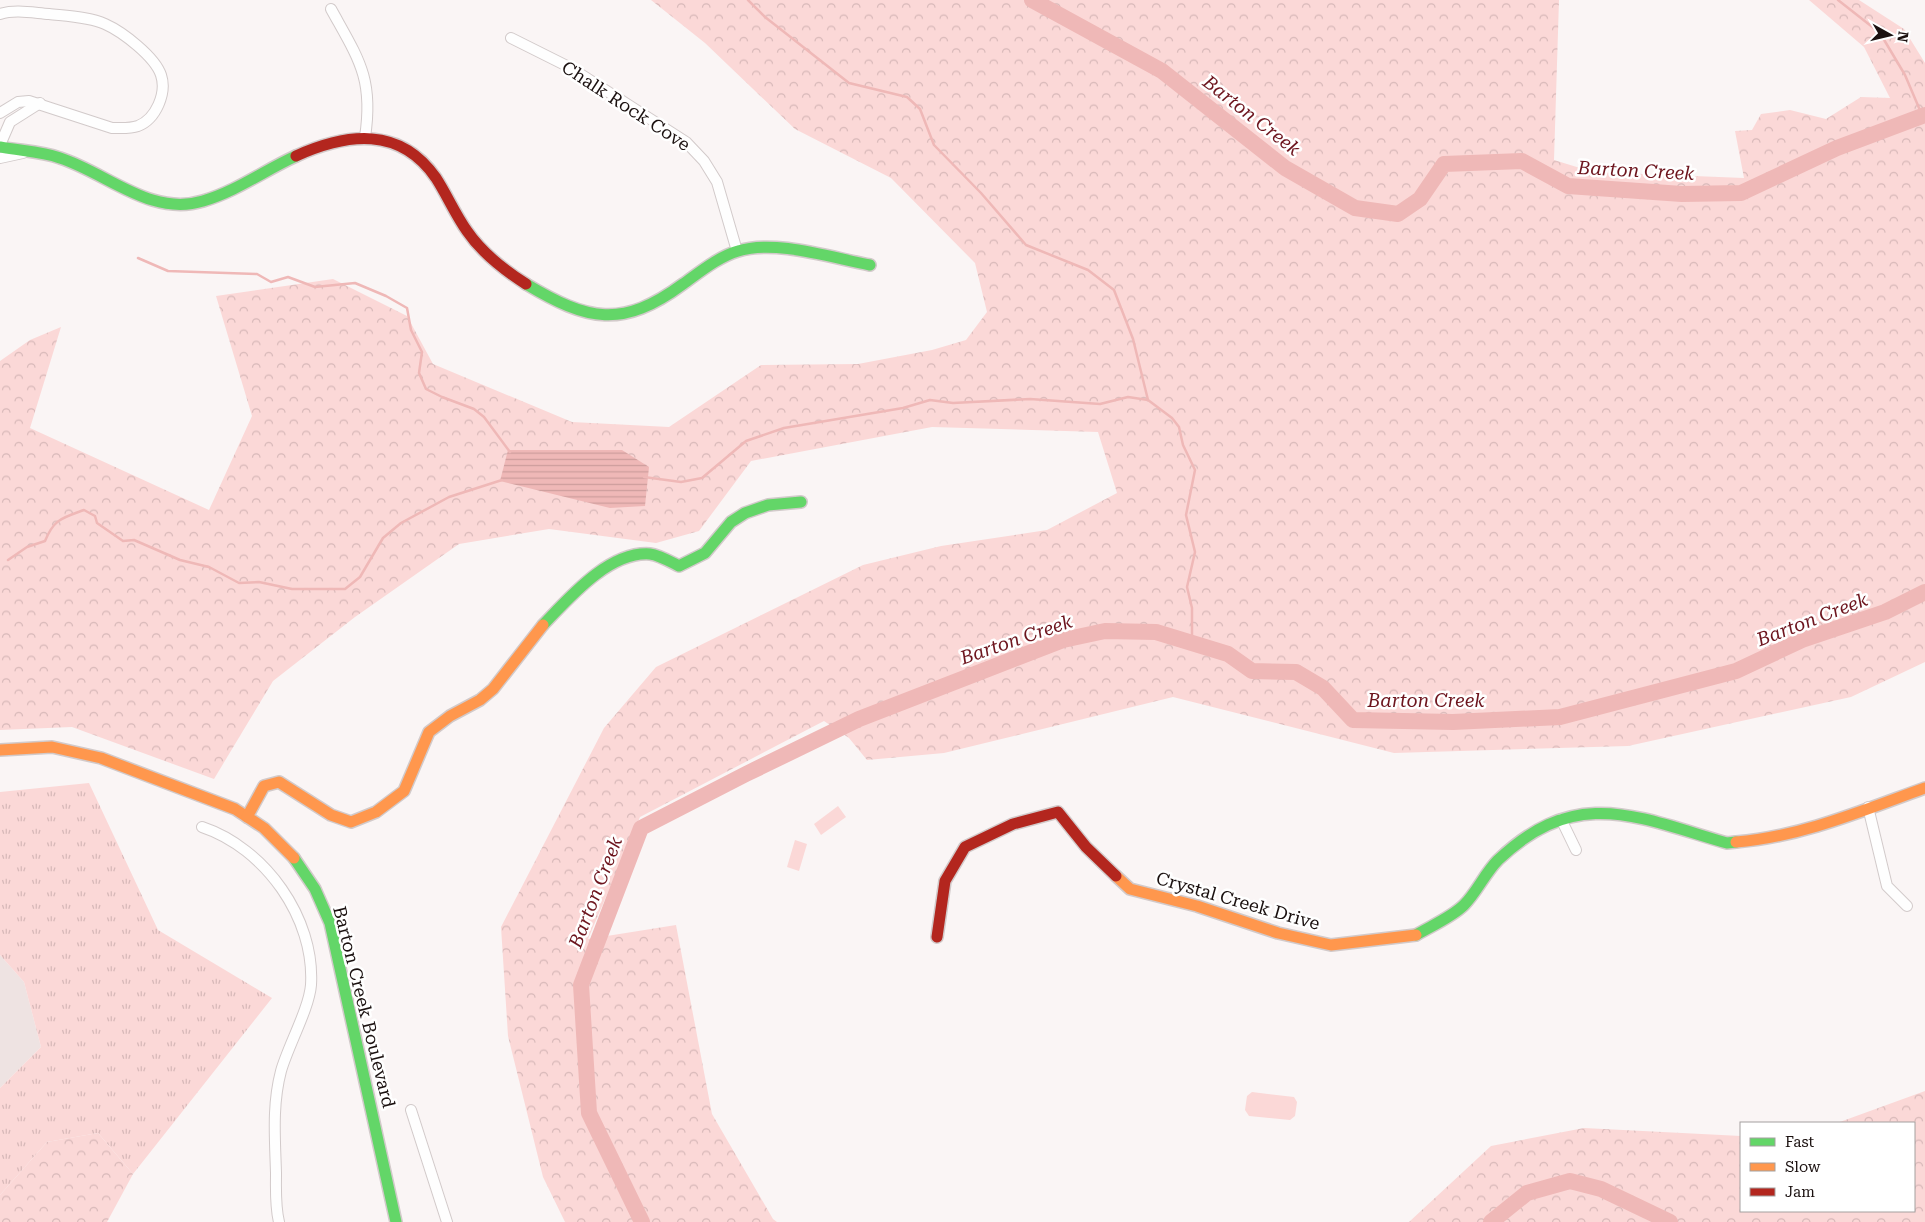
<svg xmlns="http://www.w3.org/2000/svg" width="1925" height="1222" viewBox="0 0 1925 1222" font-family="'Roboto Serif',serif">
	<defs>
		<pattern id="grass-tufts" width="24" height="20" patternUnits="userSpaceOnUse" patternTransform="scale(1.25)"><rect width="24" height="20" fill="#fbd8d7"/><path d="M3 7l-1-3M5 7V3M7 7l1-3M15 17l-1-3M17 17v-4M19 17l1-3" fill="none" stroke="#d7b8b8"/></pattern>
		<pattern id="forest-crowns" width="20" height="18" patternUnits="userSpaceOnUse" patternTransform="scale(1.25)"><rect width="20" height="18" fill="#fbd8d7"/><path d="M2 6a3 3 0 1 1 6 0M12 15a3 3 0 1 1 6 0" fill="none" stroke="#d7b8b8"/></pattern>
		<pattern id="water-rules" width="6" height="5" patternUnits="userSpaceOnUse" patternTransform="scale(1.25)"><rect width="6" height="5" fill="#efb8b7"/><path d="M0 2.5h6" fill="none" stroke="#cc9d9c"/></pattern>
	</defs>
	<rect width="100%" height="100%" fill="#faf5f5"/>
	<polygon fill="#eee3e2" points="0,955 24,982 41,1047 0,1088"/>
	<polygon fill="url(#grass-tufts)" points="89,783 158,930 272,998 133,1174 98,1133 47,1142 0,1195 0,1088 41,1047 24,982 0,955 0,792"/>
	<g fill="url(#forest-crowns)">
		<polygon points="651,0 1559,0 1554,160 1593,172 1744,178 1735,131 1752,130 1761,114 1790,110 1826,119 1861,97 1890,98 1864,47 1809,0 1859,0 1904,29 1925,63 1925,662 1851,697 1628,746 1394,753 1173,697 944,753 867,760 849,738 824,721 640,817 588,939 676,925 712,1114 773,1219 777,1222 565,1222 543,1177 508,1036 501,927 604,728 656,667 863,565 941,546 1047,530 1117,493 1098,432 932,427 751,461 699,531 656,543 549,529 459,544 355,617 273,681 214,779 72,727 0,730 0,361 30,340 61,327 30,428 209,510 252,416 216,296 333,279 407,316 433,364 572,422 669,427 761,365 858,364 932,350 966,340 987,312 975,263 891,178 795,129 705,43"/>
		<polygon points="1925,1091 1925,1222 1409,1222 1491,1146 1584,1128 1741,1136 1741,1211 1914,1211 1914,1123 1837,1123"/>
		<polygon points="98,1133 133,1174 107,1222 0,1222 0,1195 47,1142"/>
	</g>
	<g fill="#fbd8d7">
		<polygon points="838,806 846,817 821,835 814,824"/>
		<polygon points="795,840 807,844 799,871 787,867"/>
		<polygon points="1252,1092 1294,1097 1297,1102 1295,1116 1290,1120 1249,1116 1245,1110 1247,1096"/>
	</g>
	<polygon fill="url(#water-rules)" points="508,450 622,450 649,467 645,506 610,508 500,481"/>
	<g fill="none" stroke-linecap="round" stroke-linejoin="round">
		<g stroke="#efb8b7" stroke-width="2.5">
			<polyline points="748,0 765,17 849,83 907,97 920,109 934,145 981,193 1026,245 1088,270 1114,290 1133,339 1148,400 1172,418 1179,427 1183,445 1195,470 1186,515 1195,552 1187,587 1192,608 1192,643"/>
			<polyline points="1838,0 1880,33 1905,75 1922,115"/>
			<polyline points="138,258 168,271 257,274 271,282 288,277 315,287 355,283 386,296 407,308 411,330 422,352 419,373 426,389 442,397 474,409 484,417 510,452"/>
			<polyline points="644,477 681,482 702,478 746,441 784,428 903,408 930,400 953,403 1030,399 1100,404 1128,397 1148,400"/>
			<path d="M8,560l19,-13 18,-6c9,-22 17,-23 39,-31l11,6 2,7 26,18 11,-1 46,20 29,7 30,16 20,-1 33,7h53l15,-12 23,-39 18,-15 48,-26 53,-17"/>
		</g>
		<g stroke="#efb8b7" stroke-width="16">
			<polyline points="1032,0 1162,71 1285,168 1355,208 1398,214 1420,199 1444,164 1522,161 1568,186 1682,194 1741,193 1837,148 1925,115"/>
			<polyline points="642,1222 589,1113 581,985 641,828 746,774 859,719 1063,640 1105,631 1156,632 1228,654 1252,671 1296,672 1323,688 1353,720 1453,722 1560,717 1736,671 1802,640 1885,612 1925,592"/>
			<polyline points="1491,1222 1527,1193 1570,1181 1601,1189 1670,1222"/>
		</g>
		<g stroke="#d2caca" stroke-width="12">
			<g id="street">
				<path d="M331,9c27,49 43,69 34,128"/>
				<path d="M0,14c15,-5 34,-1 49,0 18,2 41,3 56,10 18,8 50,33 56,51 6,18 -5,44 -23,51 -9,3 -17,2 -26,2l-83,-27 -11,1 -18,11"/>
				<polyline points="511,38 571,68 686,142 704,161 717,182 737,251"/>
				<polyline points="0,145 10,122 40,103"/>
				<polyline points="0,158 23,153"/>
				<polyline points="1868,807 1887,886 1907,906"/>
				<polyline points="1561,819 1576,850"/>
				<path d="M202,827c63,21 113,91 109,158 -2,24 -23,61 -30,86 -9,34 -6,67 -5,102 0,16 -1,33 3,49"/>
				<polyline points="411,1110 447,1222"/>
			</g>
		</g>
		<g stroke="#d2caca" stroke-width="14">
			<g id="fast">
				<path d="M0,147c20,4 41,4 60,11 47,15 91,59 143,43 34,-10 62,-31 93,-45"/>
				<path d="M526,284c62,37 96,45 157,0 17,-12 35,-27 55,-33 37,-12 94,7 132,14"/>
				<path d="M543,625c26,-27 66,-74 107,-71 9,1 21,8 29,12l26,-13 26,-31 14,-9 23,-8 33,-3"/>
				<polyline points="294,858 315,889 330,923 396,1222"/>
				<path d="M1416,935c15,-9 36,-18 48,-30 13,-13 21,-32 34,-45 79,-75 139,-43 229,-17l9,-1"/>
			</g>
		</g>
		<g stroke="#d2caca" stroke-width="14">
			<g id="slow">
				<polyline points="0,750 52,747 101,758 235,809 264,828 294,858"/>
				<polyline points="247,817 264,786 279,782 331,815 351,822 376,812 404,791 429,732 450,716 480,700 493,689 543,625"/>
				<path d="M1736,842c65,-5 128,-32 189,-54"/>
				<polyline points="1116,876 1130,889 1197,906 1278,933 1331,945 1416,935"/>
			</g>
		</g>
		<g stroke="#d2caca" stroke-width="14">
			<g id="jam">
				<path d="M296,156c51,-23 104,-30 140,22 11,17 19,36 31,53 15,22 37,39 59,53"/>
				<polyline points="937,937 945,881 965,847 1013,824 1058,812 1086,847 1116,876"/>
			</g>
		</g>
		<use href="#street" stroke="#fefefe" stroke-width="10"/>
		<use href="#fast" stroke="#63d668" stroke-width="11"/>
		<use href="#slow" stroke="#ff974d" stroke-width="11"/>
		<use href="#jam" stroke="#b3261e" stroke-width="11"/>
	</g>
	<g text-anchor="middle" stroke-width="5" stroke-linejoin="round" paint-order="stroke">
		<g font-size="18" fill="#1b1110" stroke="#fff">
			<text transform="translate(626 106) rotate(33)" y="6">Chalk Rock Cove</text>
			<text transform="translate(1238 901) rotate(16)" y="6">Crystal Creek Drive</text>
			<text transform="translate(364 1007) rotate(76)" y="6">Barton Creek Boulevard</text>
		</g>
		<g font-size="19" font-style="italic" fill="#6d151e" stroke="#fff">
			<text transform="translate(1252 115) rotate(38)" y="7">Barton Creek</text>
			<text transform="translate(1636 170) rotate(3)" y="7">Barton Creek</text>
			<text transform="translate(1812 619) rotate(-21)" y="7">Barton Creek</text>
			<text transform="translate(1016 639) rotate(-19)" y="7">Barton Creek</text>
			<text x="1426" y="707">Barton Creek</text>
			<text transform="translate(595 892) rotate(-69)" y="7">Barton Creek</text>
		</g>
	</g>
	<rect x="1740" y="1122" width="175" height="90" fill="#ffffff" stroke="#a4a09f"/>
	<rect x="1750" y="1138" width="25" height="8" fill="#63d668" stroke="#a4a09f"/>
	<text x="1785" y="1147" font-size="15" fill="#1b1110">Fast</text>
	<rect x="1750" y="1163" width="25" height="8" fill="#ff974d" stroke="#a4a09f"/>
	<text x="1785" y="1172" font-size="15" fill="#1b1110">Slow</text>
	<rect x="1750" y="1188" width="25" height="8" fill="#b3261e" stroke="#a4a09f"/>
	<text x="1785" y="1197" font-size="15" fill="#1b1110">Jam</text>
	<g transform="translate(1890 35) rotate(98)" stroke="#ffffff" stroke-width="4" paint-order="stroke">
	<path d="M0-4L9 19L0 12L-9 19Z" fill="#1b1110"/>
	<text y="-8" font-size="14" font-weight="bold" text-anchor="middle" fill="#1b1110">N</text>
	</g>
</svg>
